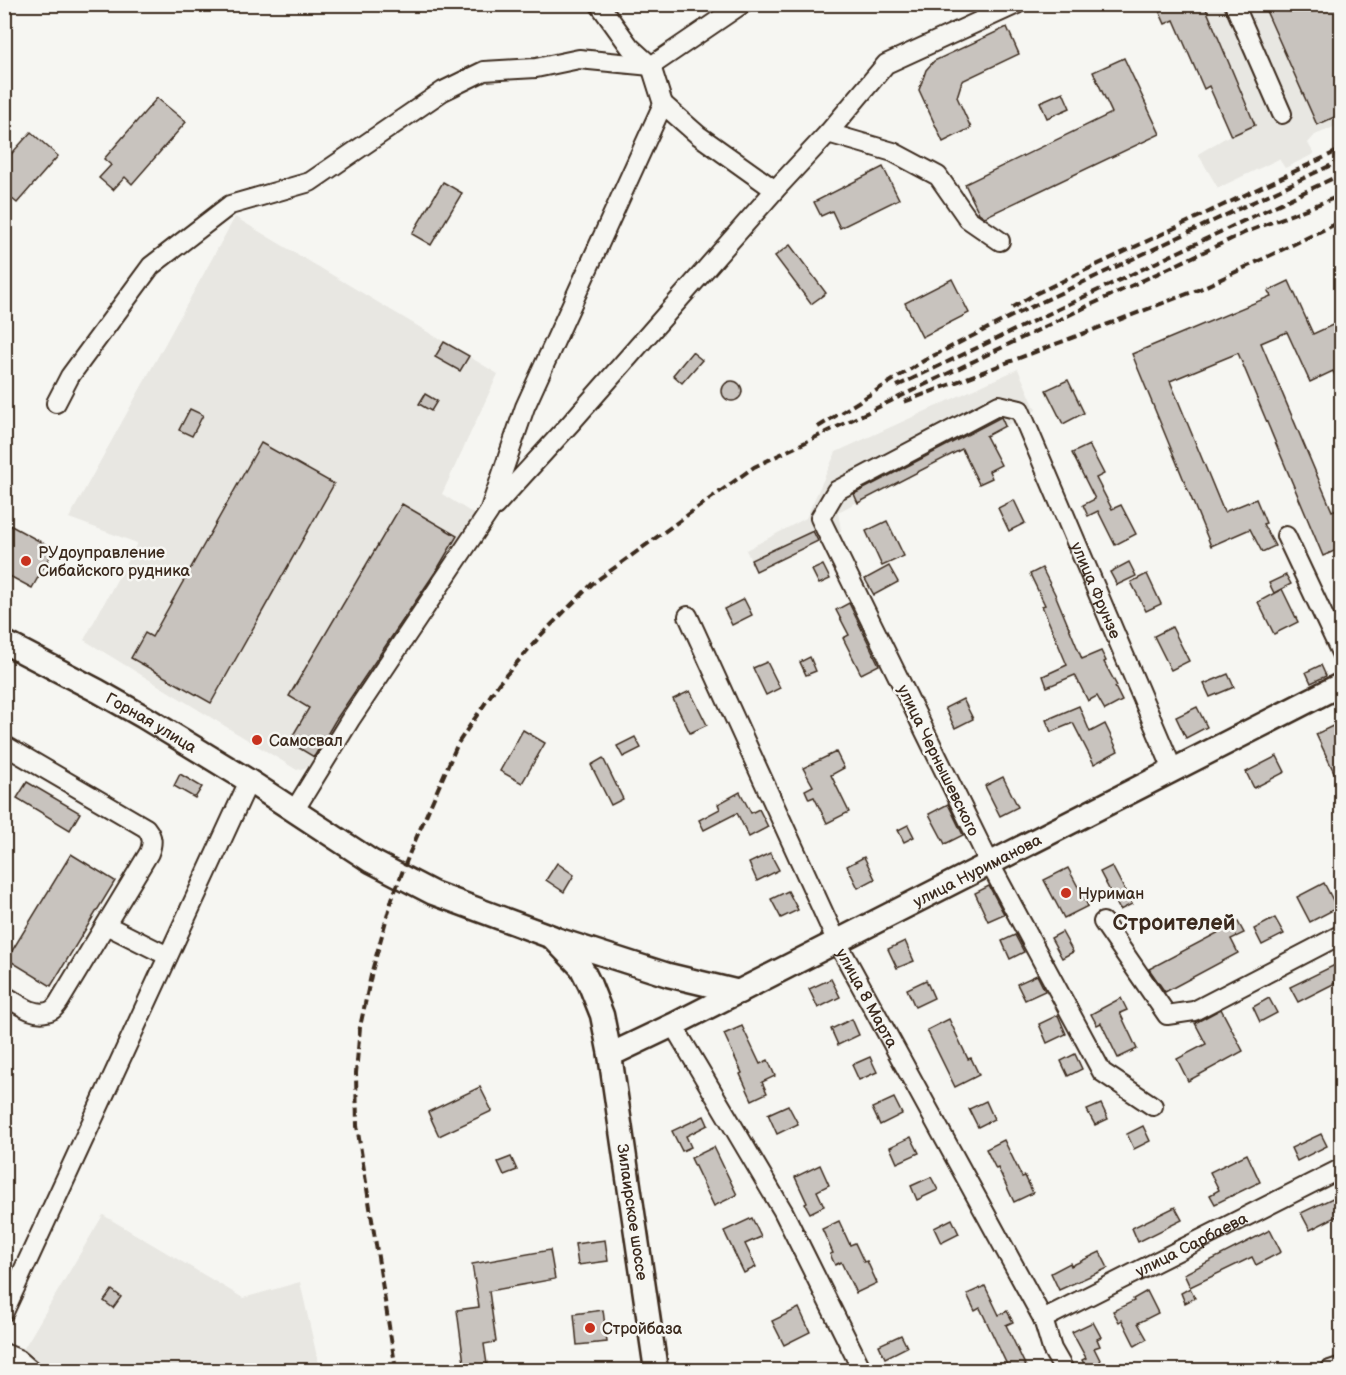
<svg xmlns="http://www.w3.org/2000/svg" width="1346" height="1375" viewBox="0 0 1346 1375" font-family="'Balsamiq Sans',sans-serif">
	<rect width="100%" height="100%" fill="#f6f6f2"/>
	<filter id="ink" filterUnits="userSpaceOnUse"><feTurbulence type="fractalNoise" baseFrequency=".0167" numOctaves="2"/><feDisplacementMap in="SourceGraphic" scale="12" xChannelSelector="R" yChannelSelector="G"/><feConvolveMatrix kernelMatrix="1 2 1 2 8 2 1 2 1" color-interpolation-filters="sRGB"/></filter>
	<g filter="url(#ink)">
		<g fill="#e8e7e2">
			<polygon points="1148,5 1341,5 1341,124 1315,135 1308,143 1314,154 1285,168 1279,159 1218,188 1198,154 1230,135 1210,86 1204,89 1174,21 1165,24 1158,9 1151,12"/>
			<polygon points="235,217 498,374 442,494 477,516 315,765 297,770 84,640 137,543 69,518"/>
			<polygon points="1018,369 1036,410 838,512 841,531 756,571 746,550 806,518 836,452"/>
			<polygon points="103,1215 243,1298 300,1282 320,1370 11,1370"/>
		</g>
		<g fill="#c8c3be" stroke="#3b2a1e" stroke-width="1.5">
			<polygon points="1156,4 1204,4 1255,125 1231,136 1209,86 1204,89 1174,20 1165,24"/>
			<polygon points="1263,4 1341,4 1341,114 1317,125"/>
			<polygon points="1007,27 1019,54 962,81 957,97 971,128 943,142 919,90 926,70 934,61"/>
			<polygon points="1124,58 1160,134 985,217 979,213 965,184 1112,113 1093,72"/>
			<polygon points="1063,92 1070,108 1047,118 1040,102"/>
			<polygon points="157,98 186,122 132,184 125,177 113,190 99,178 111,165 104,159"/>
			<polygon points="31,132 58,156 17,203 4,192 4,162"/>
			<polygon points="883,167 899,199 840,228 832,211 821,216 814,202"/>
			<polygon points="443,182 462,193 431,245 412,234"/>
			<polygon points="790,245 826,293 811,304 775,256"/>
			<polygon points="952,279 969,313 922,337 905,303"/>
			<polygon points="1289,281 1313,334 1339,322 1341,328 1341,388 1333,371 1310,382 1287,332 1261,343 1332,511 1341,507 1341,548 1323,556 1238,353 1170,381 1224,512 1256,499 1266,523 1263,524 1275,546 1262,552 1250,529 1211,546 1132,354 1271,296 1268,291"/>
			<polygon points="444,342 469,356 460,371 435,357"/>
			<polygon points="692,352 702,360 682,383 673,375"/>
			<polygon points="1068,380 1084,413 1063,424 1046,390"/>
			<circle cx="732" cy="391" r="10"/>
			<polygon points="425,394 437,401 431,411 419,404"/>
			<polygon points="190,409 203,415 192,436 179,430"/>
			<polygon points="1001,417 1005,426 986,436 1001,465 989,471 992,478 979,484 962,449 858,503 854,494"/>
			<polygon points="261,443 334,484 211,703 131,658 145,633 152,637"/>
			<polygon points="1089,445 1104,474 1096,478 1112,509 1121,505 1136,534 1115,545 1098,511 1088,516 1083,505 1095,499 1072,453"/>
			<polygon points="1014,500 1025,523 1009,531 998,508"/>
			<polygon points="402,504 457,536 438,568 335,721 314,757 289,742 309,708 289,696"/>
			<polygon points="887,521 904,556 882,566 866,531"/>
			<polygon points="4,522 54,549 32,588 4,573"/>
			<polygon points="813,531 818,541 756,571 751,560"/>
			<polygon points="1129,562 1136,576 1117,585 1110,572"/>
			<polygon points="823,565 830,579 819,584 812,570"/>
			<polygon points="889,566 898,582 874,595 865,579"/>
			<polygon points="1042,568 1055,594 1082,659 1101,651 1106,661 1104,662 1117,686 1115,687 1122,701 1105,710 1097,696 1088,701 1075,675 1047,687 1043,676 1067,665 1042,606 1045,605 1030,574"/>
			<polygon points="1147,574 1161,604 1146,611 1131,582"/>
			<polygon points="1286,575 1291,584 1274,593 1269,583"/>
			<polygon points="1282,589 1298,622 1274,634 1258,602"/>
			<polygon points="744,599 752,615 732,625 724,609"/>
			<polygon points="849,603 879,665 861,674 843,638 849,635 836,610"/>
			<polygon points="1172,627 1189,661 1171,670 1154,636"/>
			<polygon points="810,657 816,671 806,675 800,662"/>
			<polygon points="767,662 780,688 766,695 753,668"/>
			<polygon points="1321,665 1326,676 1311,683 1306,672"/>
			<polygon points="1228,674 1234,687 1210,697 1204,684"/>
			<polygon points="690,691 707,725 690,733 673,699"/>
			<polygon points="963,699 973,719 955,728 945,708"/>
			<polygon points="1079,706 1090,732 1105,724 1118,751 1094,764 1073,723 1051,732 1046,720"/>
			<polygon points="1197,707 1207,727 1186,738 1176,717"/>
			<polygon points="1341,722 1341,787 1316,734"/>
			<polygon points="523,730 545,743 522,783 500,771"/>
			<polygon points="635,737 641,748 623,757 617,746"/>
			<polygon points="836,752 844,768 831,775 849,812 827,823 814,797 809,799 805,790 813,786 803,768"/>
			<polygon points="1277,756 1285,772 1254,788 1246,772"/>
			<polygon points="603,758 623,799 611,805 591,765"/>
			<polygon points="180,774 202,787 195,798 174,786"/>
			<polygon points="1003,777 1018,807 1000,816 985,786"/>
			<polygon points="27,782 80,813 70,830 17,798"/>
			<polygon points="740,792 751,813 759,809 768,827 749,837 737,813 704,830 699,820 720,809 718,804"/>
			<polygon points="948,804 963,835 945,844 929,814"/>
			<polygon points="908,825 914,837 904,842 898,830"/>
			<polygon points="770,853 779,870 757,881 749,863"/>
			<polygon points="71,854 115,881 51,986 7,959"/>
			<polygon points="864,857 875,879 858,888 847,866"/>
			<polygon points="557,863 574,875 564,892 546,880"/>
			<polygon points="1112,866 1132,904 1120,910 1100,872"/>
			<polygon points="1068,868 1088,906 1064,918 1044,880"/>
			<polygon points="1324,883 1337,908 1310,922 1297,897"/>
			<polygon points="989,886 1004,914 988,921 975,893"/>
			<polygon points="788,891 798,910 781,918 771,899"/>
			<polygon points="1275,918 1284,934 1262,945 1254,929"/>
			<polygon points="1238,922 1244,933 1231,939 1238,953 1165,992 1149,969"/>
			<polygon points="1062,932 1073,952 1062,958 1051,938"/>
			<polygon points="1015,935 1024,952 1010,959 1002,941"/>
			<polygon points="905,941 914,961 897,968 888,949"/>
			<polygon points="1339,963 1341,969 1341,980 1298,1002 1290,987"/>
			<polygon points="1037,975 1045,991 1025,1000 1017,984"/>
			<polygon points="831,979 840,997 818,1008 809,989"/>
			<polygon points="926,980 934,998 915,1007 907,989"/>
			<polygon points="1121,998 1127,1010 1120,1013 1137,1049 1118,1058 1101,1023 1097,1025 1091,1014"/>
			<polygon points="1269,998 1277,1013 1260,1022 1253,1007"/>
			<polygon points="1221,1009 1243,1051 1188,1081 1177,1059 1206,1044 1195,1023"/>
			<polygon points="1058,1015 1066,1034 1047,1043 1039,1024"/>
			<polygon points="852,1019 859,1035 838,1045 831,1029"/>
			<polygon points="949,1019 968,1059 971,1058 979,1075 955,1087 927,1030"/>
			<polygon points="742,1026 760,1064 768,1060 775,1076 762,1082 767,1093 752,1100 740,1074 742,1073 724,1034"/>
			<polygon points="1075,1054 1082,1069 1068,1076 1061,1061"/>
			<polygon points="870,1057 877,1072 859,1080 852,1065"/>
			<polygon points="480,1087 492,1111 439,1136 428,1112"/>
			<polygon points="894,1098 902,1114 880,1125 872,1108"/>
			<polygon points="986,1101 994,1119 978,1127 969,1109"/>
			<polygon points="1101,1104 1108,1119 1095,1125 1087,1110"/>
			<polygon points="788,1105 798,1124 777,1134 768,1114"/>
			<polygon points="704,1116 708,1125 686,1136 691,1147 682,1151 672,1131"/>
			<polygon points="1143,1126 1150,1141 1134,1149 1127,1134"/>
			<polygon points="1321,1134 1327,1146 1297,1161 1291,1148"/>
			<polygon points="911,1137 919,1153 897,1163 890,1147"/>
			<polygon points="1004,1140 1022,1177 1025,1176 1033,1193 1014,1202 998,1168 996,1169 986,1149"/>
			<polygon points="714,1147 737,1195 714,1206 691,1158"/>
			<polygon points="1247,1154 1260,1182 1215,1204 1210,1195 1219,1190 1210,1172"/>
			<polygon points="511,1157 517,1170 504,1175 498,1162"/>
			<polygon points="820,1165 829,1185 817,1191 824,1206 810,1213 805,1204 807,1203 795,1177"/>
			<polygon points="931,1177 938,1190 917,1200 911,1186"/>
			<polygon points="1339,1195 1341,1200 1341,1214 1310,1230 1301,1213"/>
			<polygon points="1175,1207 1182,1220 1138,1242 1132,1228"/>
			<polygon points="752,1218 761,1237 745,1244 756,1267 744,1273 724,1231"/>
			<polygon points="952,1219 959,1234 941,1243 934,1228"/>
			<polygon points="839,1221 850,1245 855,1243 864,1262 867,1261 877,1283 856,1293 841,1262 835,1265 830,1254 833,1253 822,1229"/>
			<polygon points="1270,1230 1281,1252 1256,1265 1252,1257 1190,1287 1184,1274"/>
			<polygon points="605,1240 608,1261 578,1265 575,1244"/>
			<polygon points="550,1250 555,1279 489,1291 496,1342 484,1344 488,1371 465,1371 457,1310 479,1307 472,1264"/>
			<polygon points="1100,1252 1108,1268 1059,1290 1051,1273 1070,1263 1071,1266"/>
			<polygon points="985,1286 999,1315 1007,1311 1013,1322 1006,1325 1028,1371 1010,1371 980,1308 975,1311 967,1294"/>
			<polygon points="1190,1288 1195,1298 1185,1303 1181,1293"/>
			<polygon points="112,1290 121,1297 113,1308 104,1301"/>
			<polygon points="1147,1291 1158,1313 1138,1323 1147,1339 1135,1346 1122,1320 1119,1322 1113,1311 1134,1301 1133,1299"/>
			<polygon points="799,1308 810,1332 784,1345 772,1321"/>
			<polygon points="603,1310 607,1342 577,1345 574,1314"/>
			<polygon points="1093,1322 1101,1337 1097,1339 1100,1346 1094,1348 1102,1364 1088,1371 1082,1360 1086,1358 1072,1332"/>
			<polygon points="901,1335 907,1347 885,1358 879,1345"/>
		</g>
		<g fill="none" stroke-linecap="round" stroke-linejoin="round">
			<g stroke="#3b2a1e" stroke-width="22">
				<g id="minor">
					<polyline points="599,4 630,47 651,66"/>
					<polyline points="1234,4 1282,114"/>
					<polyline points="828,133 893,152 938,176 968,219 1000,241"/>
					<polyline points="775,190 828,133 886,64 1017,4"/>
					<polyline points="56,403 70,376 151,266 230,205 310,182 443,91 484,71 536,68 579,59 651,66"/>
					<polyline points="495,506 570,424 775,190 698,135 663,104"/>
					<polyline points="1286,536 1342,655"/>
					<path id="s1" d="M688,616l149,326 206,377 9,30 12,21"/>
					<path d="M4,745l142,83c7,9 7,15 3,25l-90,149c-2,3 -4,6 -7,8 -16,9 -35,-7 -48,-15"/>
					<polyline points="294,811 350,720 489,512 525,407 663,104 651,66 742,4"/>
					<polyline points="1103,922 1167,1015 1194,1011 1342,934"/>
					<polyline points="106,925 168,956"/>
					<polyline points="673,1025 783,1211 862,1370"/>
					<path id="s2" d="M1153,1106l-51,-34 -112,-208 -170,-346 16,-27 163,-86 21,5 153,360"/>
					<polyline points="4,1312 249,781"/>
					<path id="s3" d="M1043,1319l299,-151"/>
					<polyline points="4,1353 18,1359 31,1370"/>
					<polyline points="1330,1370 1342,1366"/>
				</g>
			</g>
			<g stroke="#3b2a1e" stroke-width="27">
				<g id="major">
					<path id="s4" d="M4,642l94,49 46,26 105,64 122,80 62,32 119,44 29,30 9,18 12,30 8,40 46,315"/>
					<polyline points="556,939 668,975 739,992"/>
					<path id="s5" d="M610,1055l63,-30 669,-341"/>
				</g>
			</g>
			<use href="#minor" stroke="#f6f6f2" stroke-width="18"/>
			<use href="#major" stroke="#f6f6f2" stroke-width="22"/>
			<g stroke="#3b2a1e" stroke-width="4" stroke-dasharray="9 4.5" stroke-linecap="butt">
				<polyline points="1012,308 1033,295 1342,149"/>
				<polyline points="897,386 1342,174"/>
				<polyline points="904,402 1200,289 1342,221"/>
				<polyline points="818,427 925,360 1014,315 1342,160"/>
				<polyline points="396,1370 357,1126 356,1073 360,1027 372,971 392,899 410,852 458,743 499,683 542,634 592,584 754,467 1088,306 1244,233 1342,195"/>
			</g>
		</g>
	</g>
	<g fill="#c8321e" stroke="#f6f6f2" stroke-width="2">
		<circle cx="26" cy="561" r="6"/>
		<circle cx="257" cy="740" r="6"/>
		<circle cx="1066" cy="893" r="6"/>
		<circle cx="590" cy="1328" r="6"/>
	</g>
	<g text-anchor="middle" stroke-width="5" stroke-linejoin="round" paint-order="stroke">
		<g font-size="16" fill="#3b2a1e" stroke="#f6f6f2" text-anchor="start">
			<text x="38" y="558">РУдоуправление<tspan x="38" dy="18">Сибайского рудника</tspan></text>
			<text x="269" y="746">Самосвал</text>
			<text x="1078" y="899">Нуриман</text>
			<text x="602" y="1334">Стройбаза</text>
		</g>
		<g font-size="16" fill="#3b2a1e" stroke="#f6f6f2">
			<text dy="6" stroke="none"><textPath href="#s2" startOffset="1116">улица Фрунзе</textPath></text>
			<text dy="6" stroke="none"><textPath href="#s4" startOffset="168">Горная улица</textPath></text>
			<text transform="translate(939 760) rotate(64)" y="6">улица Чернышевского</text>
			<text dy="6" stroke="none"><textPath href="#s5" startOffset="411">улица Нуриманова</textPath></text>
			<text dy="6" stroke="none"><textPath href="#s1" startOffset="422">улица 8 Марта</textPath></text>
			<text dy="6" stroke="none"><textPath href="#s4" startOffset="918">Зилаирское шоссе</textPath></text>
			<text dy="6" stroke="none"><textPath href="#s3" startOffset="166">улица Сарбаева</textPath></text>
		</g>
		<g font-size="22" font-weight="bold" fill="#3b2a1e" stroke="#f6f6f2">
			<text x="1174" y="930">Строителей</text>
		</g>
	</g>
	<rect width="1346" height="1375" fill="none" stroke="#f6f6f2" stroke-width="24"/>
	<rect x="12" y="12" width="1322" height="1351" fill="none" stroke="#3b2a1e" stroke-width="2" filter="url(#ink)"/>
</svg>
